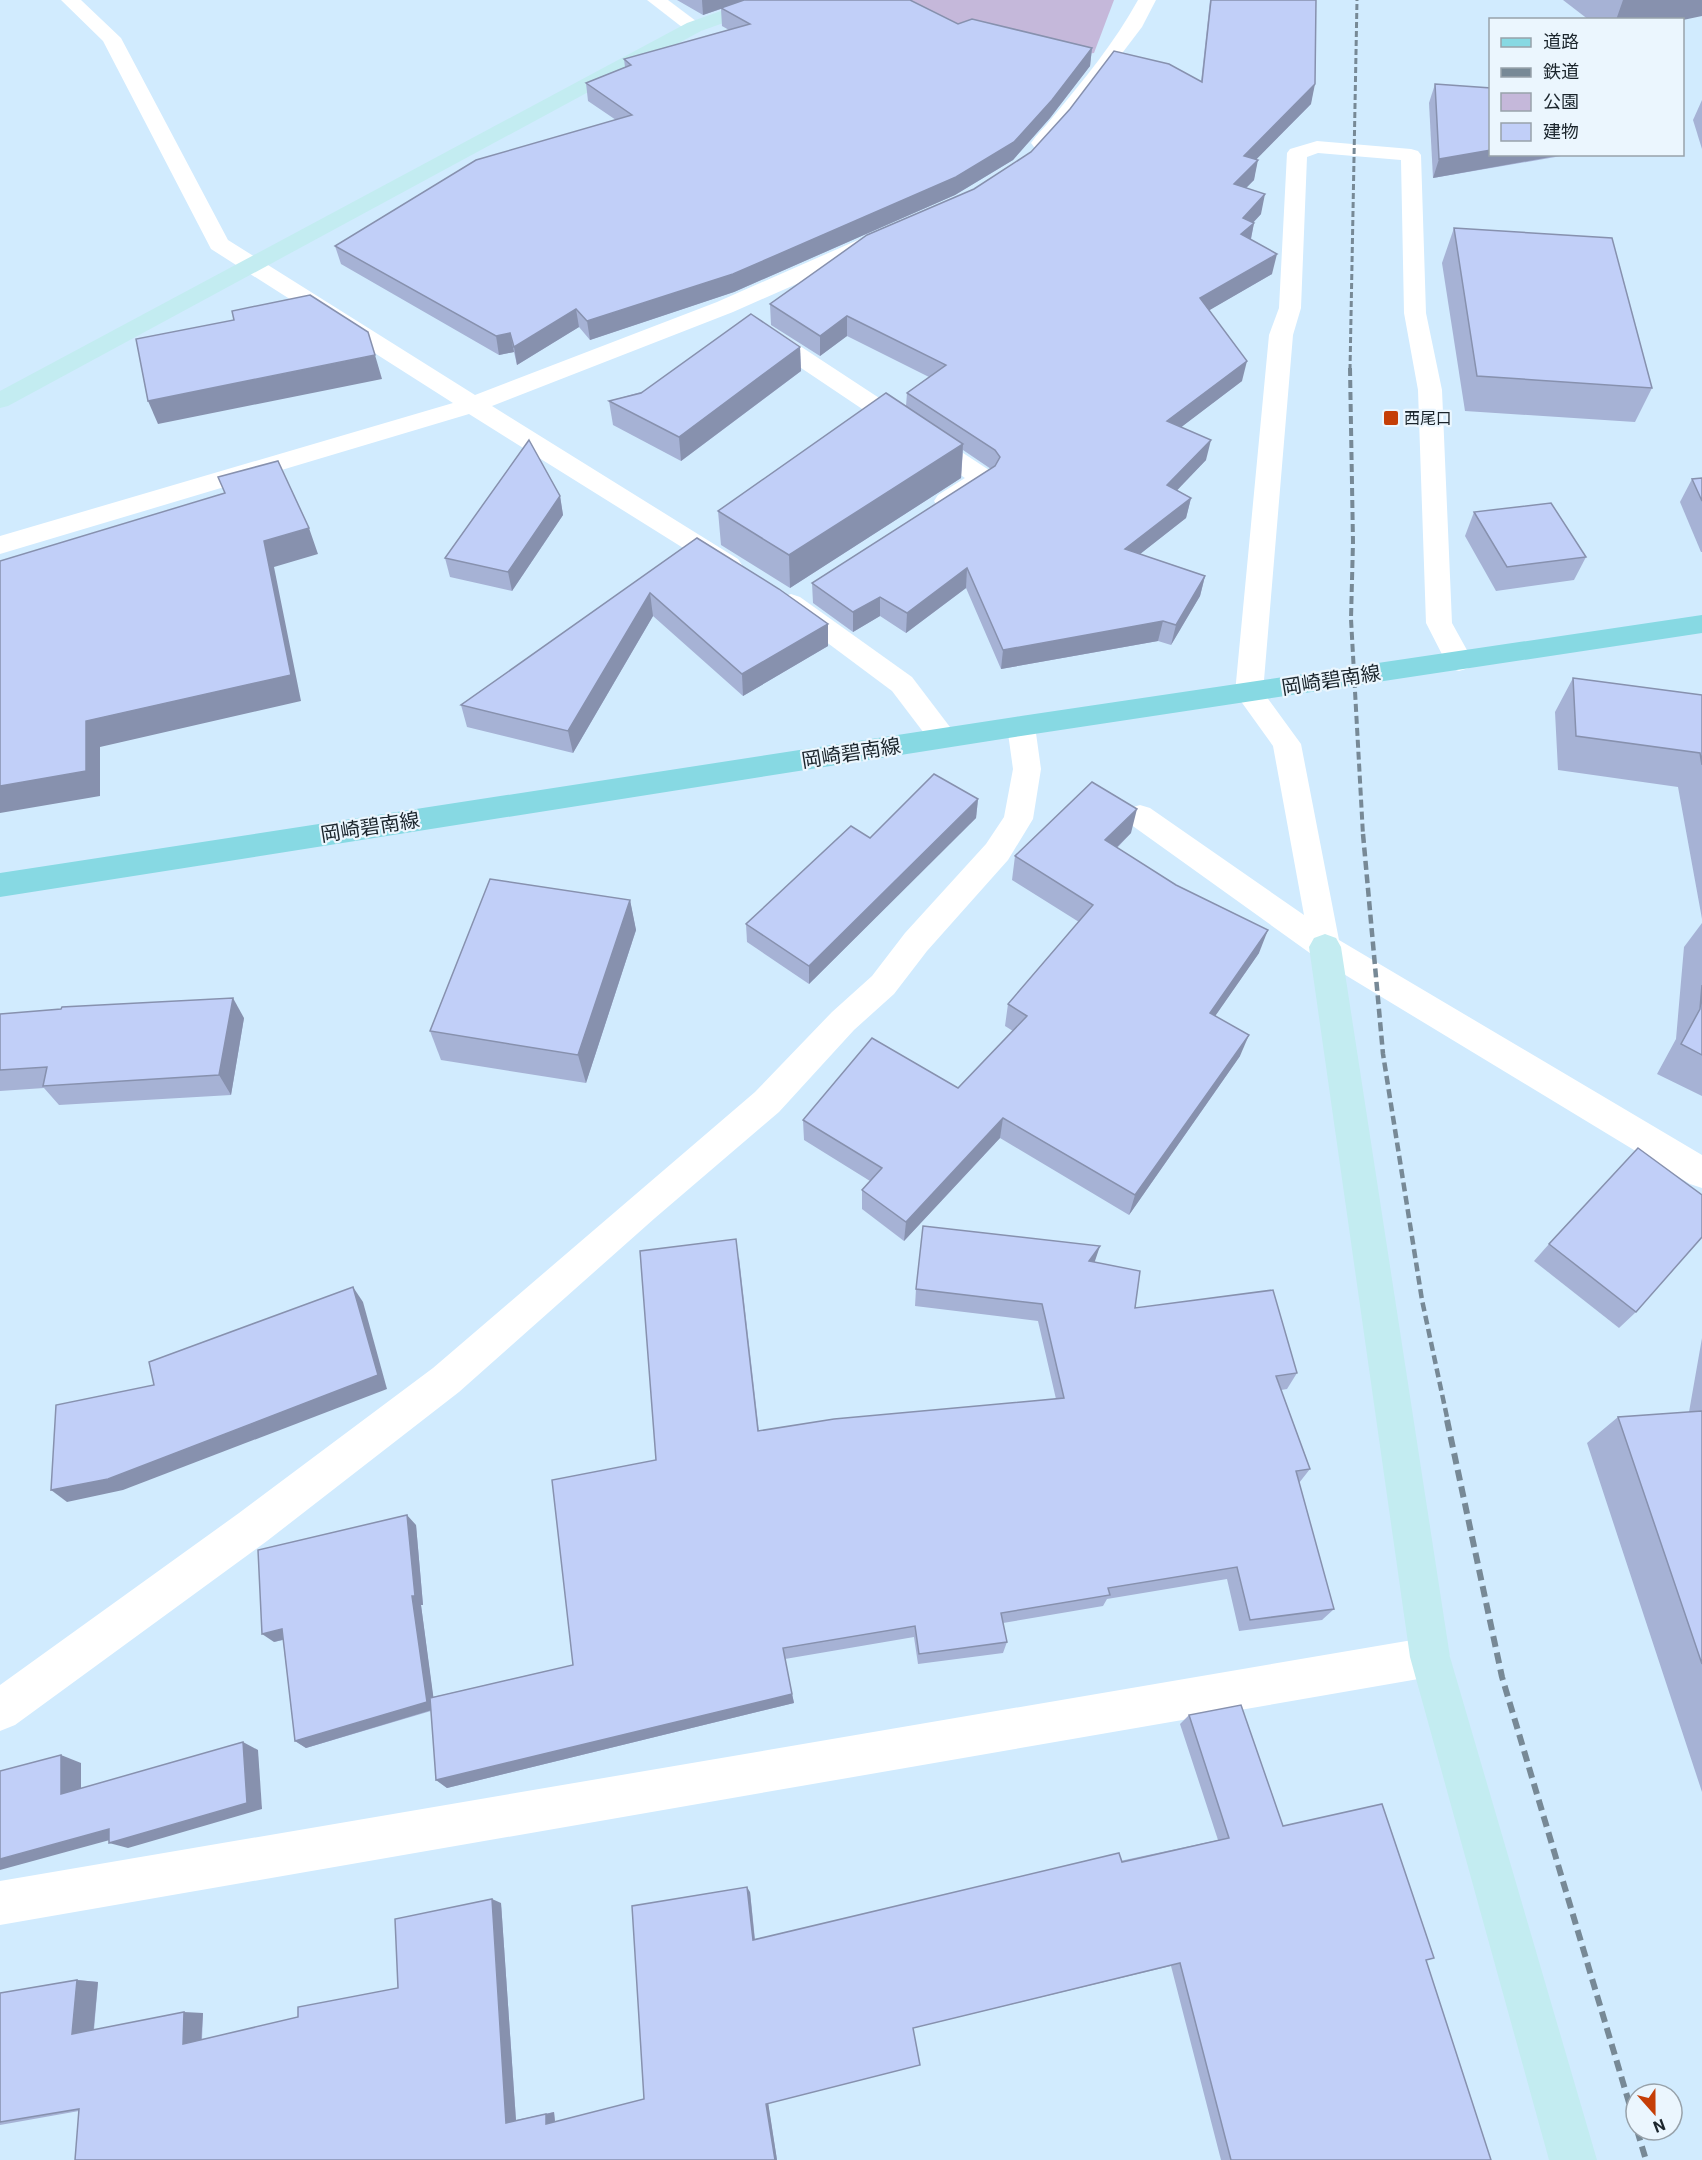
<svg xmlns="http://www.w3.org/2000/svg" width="1702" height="2160" viewBox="0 0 1702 2160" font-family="Roboto,'Noto Sans JP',sans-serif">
	<rect width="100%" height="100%" fill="#d1ebfe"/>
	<polygon fill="#c5b8da" points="826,0 1114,0 1094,53 947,74"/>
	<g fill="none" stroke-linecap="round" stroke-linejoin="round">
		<g fill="#fff" fill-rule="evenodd">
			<polygon points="61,0 81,0 121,38 228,240 475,395 717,302 867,236 875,234 883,236 886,241 883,246 733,312 492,406 738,559 742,565 738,571 729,574 720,571 469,414 0,554 0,536 453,403 211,249 103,41"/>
			<polygon points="647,0 668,0 704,27 701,31 687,31"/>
			<path d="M1138,0h18l-14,27 -76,100 -18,20 -7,2 -7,-2 -3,-4c6,-9 14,-16 21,-25 31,-37 63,-76 86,-118z"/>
			<polygon points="1317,141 1411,149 1418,151 1421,155 1426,313 1442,390 1452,623 1473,661 1469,668 1459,671 1449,668 1426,623 1418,390 1404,313 1401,160 1318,153 1307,157 1301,308 1293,335 1263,692 1301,744 1339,940 1702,1155 1702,1188 1690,1184 1314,956 1130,824 1125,816 1130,808 1140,805 1150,808 1304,915 1273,746 1235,693 1269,335 1279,308 1287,153 1290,149"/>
			<path d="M763,325l8,2 221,145 4,6 -4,6c-16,10 -34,28 -54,23l-4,-6 4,-6 27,-17 -210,-141 -4,-5 4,-5z"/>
			<polygon points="791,594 800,597 912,677 953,731 957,738 953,745 943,748 933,745 892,691 782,609 778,603 782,597"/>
			<polygon points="1021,716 1031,719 1035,726 1041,769 1033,819 1008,860 927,951 894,994 854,1030 779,1112 655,1218 459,1392 267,1541 15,1725 0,1731 0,1685 239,1513 433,1368 755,1092 832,1012 872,976 905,933 986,844 1004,817 1013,769 1007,726 1011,719"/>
			<polygon points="1430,1637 1444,1643 1450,1657 1444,1671 1430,1677 0,1925 0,1881"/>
		</g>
		<g fill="#c3ecf1" fill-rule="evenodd">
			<polygon points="752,0 779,0 777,4 701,31 8,406 0,408 0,391 687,23"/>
			<polygon points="1325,934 1336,938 1341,947 1450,1657 1597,2160 1549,2160 1410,1657 1309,947 1314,938"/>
		</g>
		<polygon fill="#87d9e3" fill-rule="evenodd" points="1702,615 1702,633 1021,736 0,897 0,873 1021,716"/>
		<polyline stroke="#778996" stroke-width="3" stroke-dasharray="6 3" stroke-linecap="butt" points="1350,370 1357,0"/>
		<polyline stroke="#778996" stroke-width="4" stroke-dasharray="8 4" stroke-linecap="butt" points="1350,368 1353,542 1351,619 1363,835"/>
		<polyline stroke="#778996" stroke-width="4.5" stroke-dasharray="9 4.5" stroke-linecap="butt" points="1363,834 1383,1054 1422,1300 1448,1422"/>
		<g stroke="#778996" stroke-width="6" stroke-dasharray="11 6" stroke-linecap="butt">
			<polyline points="1447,1420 1502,1677 1636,2126"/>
			<polyline points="1637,2130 1646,2160"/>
		</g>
	</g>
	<g fill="#a6b2d5">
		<polygon points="677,0 910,0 958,24 1092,48 1090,66 1050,118 1013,160 955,195 734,292 590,340 579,327 517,365 514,352 499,355 341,264 335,246 616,120 588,101 586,83 625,67 624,59 729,30 722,26 721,9 703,15"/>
		<polygon points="1210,0 1316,0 1311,104 1256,159 1254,180 1246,188 1261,214 1253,223 1254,223 1251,239 1272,274 1209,310 1242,381 1181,427 1206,460 1177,490 1191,498 1186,518 1140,554 1205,576 1200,596 1171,645 1158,641 1001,669 966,588 906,633 880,616 853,632 813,603 812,583 991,469 963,450 961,478 790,588 721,545 718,511 906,406 907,393 929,377 847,336 820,356 771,325 770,304 974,189 1201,82"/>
		<polygon points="1563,0 1702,0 1683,20 1589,20"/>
		<polygon points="1435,84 1567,155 1433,178 1429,103"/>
		<polygon points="1702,100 1702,149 1693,120"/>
		<polygon points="1454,228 1652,388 1635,422 1465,411 1442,263"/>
		<polygon points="800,347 801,371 681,461 613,425 609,401"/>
		<polygon points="1702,478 1702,552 1701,552 1680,502 1692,479"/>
		<polygon points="560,496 563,515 512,591 450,577 445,558"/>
		<polygon points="1474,512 1586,557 1574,580 1496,591 1465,536"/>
		<polygon points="697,538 828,624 828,646 743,696 653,616 573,753 467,727 461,705"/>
		<polygon points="1573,678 1702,695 1702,919 1678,787 1558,770 1555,712"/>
		<polygon points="978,799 976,818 809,984 747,942 746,924 870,838"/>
		<polygon points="1131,833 1117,848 1259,953 1215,1016 1240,1056 1129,1215 1000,1138 904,1241 862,1209 862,1190 870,1181 804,1140 803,1120 958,1088 1013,1031 1005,1026 1008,1004 1079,922 1012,880 1015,856"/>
		<polygon points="630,900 636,930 586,1083 441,1060 430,1031"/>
		<polygon points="1702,923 1702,1096 1657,1074 1676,1039 1684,947"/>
		<polygon points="0,1014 244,1018 231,1095 59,1105 44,1088 0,1091"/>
		<polygon points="1549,1244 1636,1312 1619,1328 1534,1261"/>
		<polygon points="739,1257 759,1431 1056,1399 1038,1321 915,1306 916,1289 1095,1263 1135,1308 1297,1373 1287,1389 1281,1390 1310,1469 1299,1483 1334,1609 1322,1620 1239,1631 1227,1579 1107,1599 1103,1606 1003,1623 1007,1642 1003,1653 918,1664 914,1637 785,1659 794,1703 447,1788 436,1780 431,1711 306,1748 295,1741 283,1640 274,1642 416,1525 423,1605 421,1605 433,1697 573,1665"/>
		<polygon points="1702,1338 1702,1792 1587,1443 1618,1417 1689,1412"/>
		<polygon points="1189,1715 1283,1826 1426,1960 1491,2160 1221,2160 1171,1966 913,2028 768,2103 777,2160 79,2111 0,2125 0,1993 77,1980 98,1982 94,2030 203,2013 202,2040 298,2017 398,1988 501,1903 516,2120 554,2112 555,2122 644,2099 750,1892 755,1939 1218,1840 1180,1724"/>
	</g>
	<g fill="#8791ae">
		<polygon points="702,0 746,0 703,15"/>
		<polygon points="1623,0 1702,0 1702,16 1683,20 1616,20"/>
		<polygon points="1092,48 1090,66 1050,118 1013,160 955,195 734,292 590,340 587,321"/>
		<polygon points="1315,84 1311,104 1240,176 1244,156"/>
		<polygon points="1491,150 1491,154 1567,154 1433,178 1439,159"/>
		<polygon points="1258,160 1254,180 1230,204 1234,184"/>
		<polygon points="1265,194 1261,214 1247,229 1254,223 1250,243 1237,254 1243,218"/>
		<polygon points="1277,254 1272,274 1196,318 1200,298"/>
		<polygon points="576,309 579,327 517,365 514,347"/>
		<polygon points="847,316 847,336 820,356 820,336"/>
		<polygon points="510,333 514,352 499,355 496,336"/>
		<polygon points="800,347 801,371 681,461 679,437"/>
		<polygon points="375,355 382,379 158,424 148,401"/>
		<polygon points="1247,361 1242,381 1163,441 1167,421"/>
		<polygon points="1211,440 1206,460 1163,505 1167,485"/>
		<polygon points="963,444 961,478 790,588 789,555"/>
		<polygon points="560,496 563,515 512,591 508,572"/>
		<polygon points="1191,498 1186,518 1121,569 1125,549"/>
		<polygon points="309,528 318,554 274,567 301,701 100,747 100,796 0,813 0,786 86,721 264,541"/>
		<polygon points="967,568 966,588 906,633 907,613"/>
		<polygon points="1205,576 1200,596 1171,645 1176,625"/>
		<polygon points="650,593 653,616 573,753 568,731"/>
		<polygon points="880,597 880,616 853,632 853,612"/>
		<polygon points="1163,621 1158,641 1001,669 1003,650"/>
		<polygon points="828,624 828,646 743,696 742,674"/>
		<polygon points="978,799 976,818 809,984 809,966"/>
		<polygon points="1137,809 1131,833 1100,864 1105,840"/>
		<polygon points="630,900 636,930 586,1083 578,1055"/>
		<polygon points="1268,930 1259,953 1202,1035 1210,1013"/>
		<polygon points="233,998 244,1018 231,1095 219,1075"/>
		<polygon points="1249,1035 1240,1056 1129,1215 1135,1195"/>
		<polygon points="1003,1118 1000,1138 904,1241 906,1222"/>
		<polygon points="1100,1246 1094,1264 1089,1261"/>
		<polygon points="353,1287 363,1302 387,1389 123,1490 67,1502 51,1490"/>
		<polygon points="407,1515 416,1525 423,1605 421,1605 435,1709 306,1748 295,1741 412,1596"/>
		<polygon points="282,1629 293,1637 274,1642 262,1634"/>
		<polygon points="792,1694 794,1703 447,1788 436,1780"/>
		<polygon points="243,1742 258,1750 262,1809 128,1848 109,1843"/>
		<polygon points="61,1755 81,1763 81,1800 61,1794"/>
		<polygon points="109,1829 128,1835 0,1870 0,1859"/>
		<polygon points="747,1887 750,1892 755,1943 753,1940"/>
		<polygon points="492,1899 501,1903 516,2121 506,2123"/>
		<polygon points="77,1980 98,1982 93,2035 72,2034"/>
		<polygon points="184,2012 203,2013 201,2044 183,2044"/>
		<polygon points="768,2102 777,2160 775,2160 766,2104"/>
		<polygon points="554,2112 555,2122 546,2124 546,2114"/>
	</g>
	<g fill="#c1cff8" stroke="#8791ae" stroke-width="1.5">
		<polygon points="744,0 910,0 958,24 972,19 1092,48 1052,100 1014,142 956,177 733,274 587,321 576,309 514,347 510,333 496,336 335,246 476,160 632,115 586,83 631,65 624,59 750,24 721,8"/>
		<polygon points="1211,0 1316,0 1315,84 1244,156 1258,160 1234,184 1265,194 1243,218 1254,223 1241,234 1277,254 1200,298 1247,361 1167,421 1211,440 1167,485 1191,498 1125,549 1205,576 1176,625 1163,621 1003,650 967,568 907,613 880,597 853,612 812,583 995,466 1000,457 995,450 907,393 946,365 847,316 820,336 770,304 867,235 974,189 1031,152 1070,109 1114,51 1169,64 1202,82"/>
		<polygon points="1435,84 1491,88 1491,150 1439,159"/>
		<polygon points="1454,228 1612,238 1652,388 1477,376"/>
		<polygon points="310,295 368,332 375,355 148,401 136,339 234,320 232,311"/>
		<polygon points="751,314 800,347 679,437 609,401 641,393"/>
		<polygon points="886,393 963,444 789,555 718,511"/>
		<polygon points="529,440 560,496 508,572 445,558"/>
		<polygon points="278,461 309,528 264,541 291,675 86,721 86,771 0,786 0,561 225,493 218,477"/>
		<polygon points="1702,478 1702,501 1692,479"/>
		<polygon points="1551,503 1586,557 1507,567 1474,512"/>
		<polygon points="697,538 779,589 828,624 742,674 650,593 568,731 461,705"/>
		<polygon points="1573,678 1702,695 1702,765 1700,753 1576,736"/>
		<polygon points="934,774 978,799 809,966 746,924 851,826 870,838"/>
		<polygon points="1092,782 1137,809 1105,840 1176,885 1268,930 1210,1013 1249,1035 1135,1195 1003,1118 906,1222 862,1190 882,1168 803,1120 872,1038 958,1088 1027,1016 1008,1004 1093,905 1015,856"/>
		<polygon points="490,879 630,900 578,1055 430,1031"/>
		<polygon points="1702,985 1702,1055 1681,1044 1700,1009"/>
		<polygon points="233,998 219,1075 43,1086 47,1067 0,1070 0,1014 61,1009 62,1007"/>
		<polygon points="1638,1148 1702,1195 1702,1237 1636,1312 1549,1244"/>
		<polygon points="923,1226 1100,1246 1089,1261 1140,1271 1135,1308 1273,1290 1297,1373 1276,1376 1310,1469 1296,1471 1334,1609 1250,1620 1237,1567 1108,1588 1110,1595 1001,1613 1007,1642 919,1654 915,1626 783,1648 792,1694 436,1780 430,1698 573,1665 552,1480 656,1460 640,1251 736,1239 758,1431 834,1419 1064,1398 1042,1304 916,1289"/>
		<polygon points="353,1287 378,1375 108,1479 51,1490 56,1405 154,1385 149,1362"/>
		<polygon points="1702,1411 1702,1664 1618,1417"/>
		<polygon points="407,1515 415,1596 412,1596 427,1702 295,1741 282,1629 262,1634 258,1550"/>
		<polygon points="1241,1705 1283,1826 1382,1804 1434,1958 1426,1960 1491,2160 1231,2160 1180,1963 913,2028 920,2065 766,2104 775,2160 75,2160 79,2109 0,2122 0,1993 77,1980 72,2034 184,2012 183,2044 298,2017 298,2007 398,1988 395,1919 492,1899 506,2123 546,2114 546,2124 644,2099 632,1906 747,1887 753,1940 1119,1853 1122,1862 1229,1838 1189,1715"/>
		<polygon points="243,1742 247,1803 109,1843 109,1829 0,1859 0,1771 61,1755 61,1794"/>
	</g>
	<rect fill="#c53e07" stroke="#ebf6fe" stroke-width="2" x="1383" y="410" width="16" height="16" rx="3"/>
	<g text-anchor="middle" stroke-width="4.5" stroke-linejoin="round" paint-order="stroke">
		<g font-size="16" fill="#1b252c" stroke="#ebf6fe" text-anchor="start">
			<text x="1404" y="424">西尾口</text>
		</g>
		<g font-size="20" fill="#1b252c" stroke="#ebf6fe">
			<text transform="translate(1331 680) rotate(-9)" y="7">岡崎碧南線</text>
			<text transform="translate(851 753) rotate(-9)" y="7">岡崎碧南線</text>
			<text transform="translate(370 827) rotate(-9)" y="7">岡崎碧南線</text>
		</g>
	</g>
	<rect x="1489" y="18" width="195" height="138" fill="#ebf6fe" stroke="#98a2aa" stroke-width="1.5"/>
	<rect x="1501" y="38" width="30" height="9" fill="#87d9e3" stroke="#98a2aa" stroke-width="1.5"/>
	<text x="1543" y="48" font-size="18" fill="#1b252c">道路</text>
	<rect x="1501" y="68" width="30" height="9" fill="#778996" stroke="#98a2aa" stroke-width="1.5"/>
	<text x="1543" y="78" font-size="18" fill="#1b252c">鉄道</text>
	<rect x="1501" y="93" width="30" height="18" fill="#c5b8da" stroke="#98a2aa" stroke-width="1.5"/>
	<text x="1543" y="108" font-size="18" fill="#1b252c">公園</text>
	<rect x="1501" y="123" width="30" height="18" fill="#c1cff8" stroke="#98a2aa" stroke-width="1.5"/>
	<text x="1543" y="138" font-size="18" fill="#1b252c">建物</text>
	<g transform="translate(1654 2112) rotate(159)"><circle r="28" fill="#ebf6fe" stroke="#98a2aa" stroke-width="1.5"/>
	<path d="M0-4.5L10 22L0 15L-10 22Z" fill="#c53e07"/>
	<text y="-9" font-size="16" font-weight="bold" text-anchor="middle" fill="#1b252c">N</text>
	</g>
</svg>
